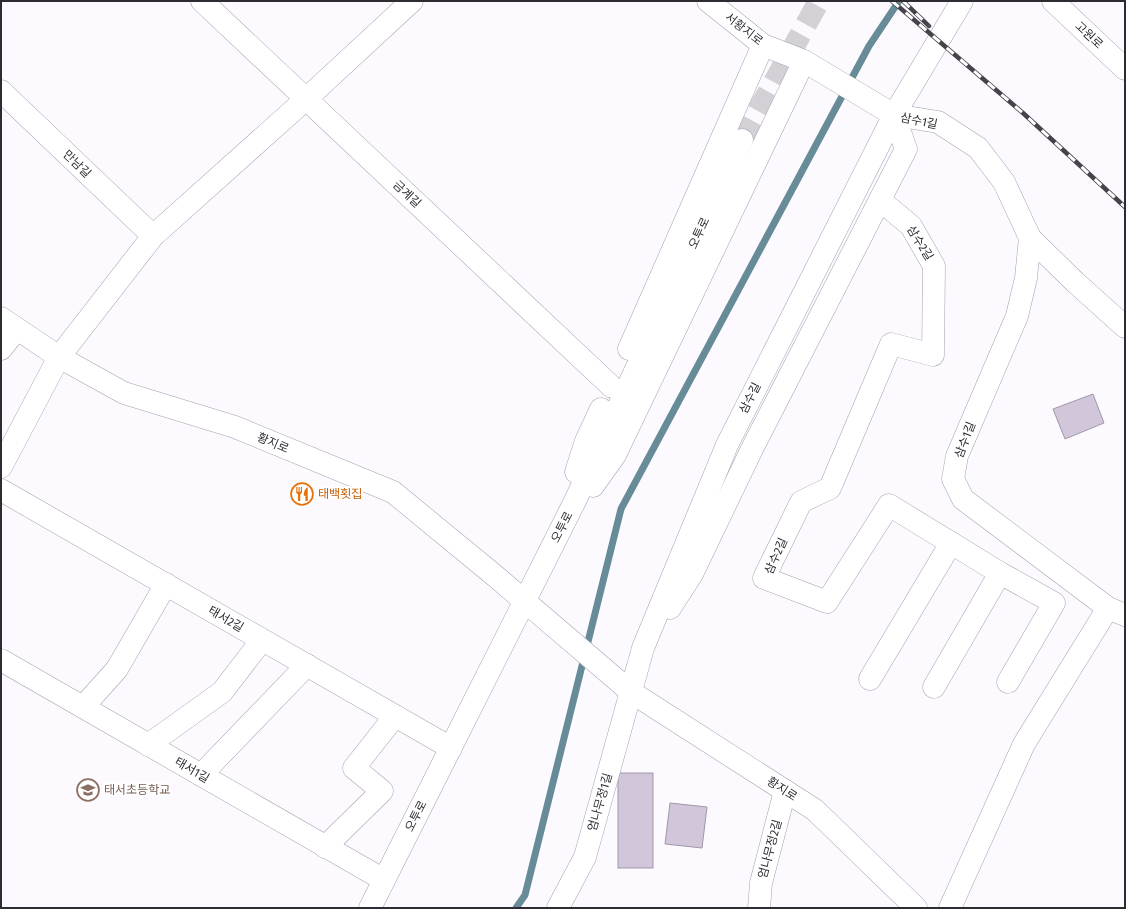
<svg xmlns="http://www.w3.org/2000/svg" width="1126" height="909" viewBox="0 0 1126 909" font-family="'Fira Sans Condensed','Noto Sans KR',sans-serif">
	<rect width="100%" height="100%" fill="#fcfafe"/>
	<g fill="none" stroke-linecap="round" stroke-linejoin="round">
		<polyline stroke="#688c97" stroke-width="7" points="516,908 525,895 621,509 869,46 899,1"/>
	</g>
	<g fill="#d1c6da" stroke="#a197a9">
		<polygon points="1093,394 1104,423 1065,439 1053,409"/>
		<rect x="618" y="773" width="35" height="95"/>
		<polygon points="670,803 707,807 702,848 665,844"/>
	</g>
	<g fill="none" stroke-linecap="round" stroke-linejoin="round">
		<polyline stroke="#d3d1d5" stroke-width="22" stroke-dasharray="22 11" stroke-linecap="butt" points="742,140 819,1"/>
		<g stroke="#a89eb1" stroke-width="23">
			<g id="minor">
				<polyline points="202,1 612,387"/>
				<polyline points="1053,1 1125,69"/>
				<polyline points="1,91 153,236"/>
				<polyline points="894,115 938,122 978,148 1004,182 1030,238 1075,282 1125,327"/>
				<polyline points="880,200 911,226 934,266 933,355 891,344 830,488 801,502 764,578 827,602 889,505 1000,573 934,687"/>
				<polyline points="1030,238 1026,278 1017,316 957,456 953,479 963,499 1108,608 1125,615"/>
				<polyline points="1,318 59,357 124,393 235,427 393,492 494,575 631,692 815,810 916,908"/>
				<polyline points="1,349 17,329"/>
				<polyline points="629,349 763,45"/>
				<polyline points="1,467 59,357 153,236 306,99 412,1"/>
				<polyline points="576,472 586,441 601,409"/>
				<polyline points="593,486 615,455 804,61"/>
				<polyline points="1,490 451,748"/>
				<polyline points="1000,573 1054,603 1008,682"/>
				<polyline points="670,608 692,574 752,449 906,149 894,115 804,61 763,45 708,1"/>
				<polyline points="1,660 384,880"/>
				<polyline points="870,679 951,543"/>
				<polyline points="83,707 117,669 166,584"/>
				<polyline points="148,745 222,692 262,640"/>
				<polyline points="201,775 307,665"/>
				<polyline points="325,847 382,791 354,768 395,716"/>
				<polyline points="370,908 575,501 742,140"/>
				<polyline points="558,908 585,857 643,648 727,445 894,115 962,1"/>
				<polyline points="759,908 761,883 785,791"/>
				<polyline points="950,908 1024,744 1108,608"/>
			</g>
		</g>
		<use href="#minor" stroke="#fff" stroke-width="22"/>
		<g stroke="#47434a" stroke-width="4.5">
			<g id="rail">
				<polyline points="892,1 1023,113 1125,207"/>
				<polyline points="903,1 929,26"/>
			</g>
		</g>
		<use href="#rail" stroke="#fff" stroke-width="3" stroke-dasharray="9" stroke-linecap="butt"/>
	</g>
	<defs>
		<g id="restaurant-ring" transform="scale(1.15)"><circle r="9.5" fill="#fff" stroke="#e8710a" stroke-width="1.5"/><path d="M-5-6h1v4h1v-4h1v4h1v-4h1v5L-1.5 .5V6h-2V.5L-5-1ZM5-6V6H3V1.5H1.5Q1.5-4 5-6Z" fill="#e8710a"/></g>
		<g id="school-ring" transform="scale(1.15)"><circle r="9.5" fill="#fff" stroke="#8d6e63" stroke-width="1.5"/><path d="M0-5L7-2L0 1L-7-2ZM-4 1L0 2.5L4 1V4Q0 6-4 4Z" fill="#8d6e63"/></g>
	</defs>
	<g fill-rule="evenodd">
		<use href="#restaurant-ring" x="302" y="494"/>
		<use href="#school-ring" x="88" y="790"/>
	</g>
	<g text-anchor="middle" stroke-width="3.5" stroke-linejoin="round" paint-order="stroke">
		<g font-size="12" fill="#2f2b33" stroke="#fff">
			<text transform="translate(744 29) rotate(38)" y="4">서황지로</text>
			<text transform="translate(1089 35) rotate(43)" y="4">고원로</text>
			<text transform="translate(919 121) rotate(12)" y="4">삼수1길</text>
			<text transform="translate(77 164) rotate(44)" y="4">만남길</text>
			<text transform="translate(407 194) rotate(43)" y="4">금계길</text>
			<text transform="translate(699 233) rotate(-65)" y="4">오투로</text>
			<text transform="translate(920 243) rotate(58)" y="4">삼수2길</text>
			<text transform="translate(750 398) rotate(-63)" y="4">삼수길</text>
			<text transform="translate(965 440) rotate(-69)" y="4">삼수1길</text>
			<text transform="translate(273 443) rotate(23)" y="4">황지로</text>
			<text transform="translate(562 527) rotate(-63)" y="4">오투로</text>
			<text transform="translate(776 556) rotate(-66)" y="4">삼수2길</text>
			<text transform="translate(226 619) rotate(30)" y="4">태서2길</text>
			<text transform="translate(192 770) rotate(30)" y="4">태서1길</text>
			<text transform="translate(782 789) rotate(33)" y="4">황지로</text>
			<text transform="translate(600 802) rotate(-74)" y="4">엄나무정1길</text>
			<text transform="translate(416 816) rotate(-63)" y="4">오투로</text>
			<text transform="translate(770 849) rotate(-75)" y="4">엄나무정2길</text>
		</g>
		<g font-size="12" fill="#c56008" stroke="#fff" text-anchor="start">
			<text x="318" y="498">태백횟집</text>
		</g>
		<g font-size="12" fill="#785e54" stroke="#fff" text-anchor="start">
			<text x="104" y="794">태서초등학교</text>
		</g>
	</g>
	<rect width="1126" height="909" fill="none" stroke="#2f2b33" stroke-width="4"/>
</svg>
